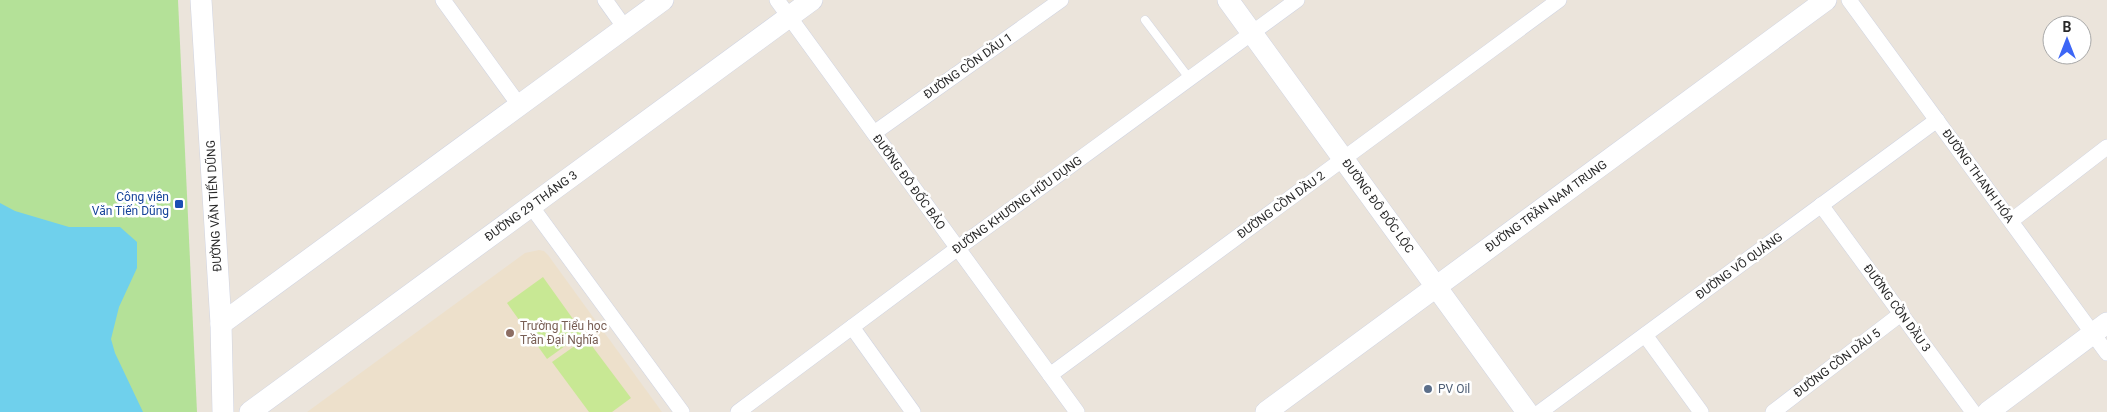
<svg xmlns="http://www.w3.org/2000/svg" width="2107" height="412" viewBox="0 0 2107 412" font-family="Roboto,sans-serif">
	<rect width="100%" height="100%" fill="#ebe4db"/>
	<polygon fill="#ede0cb" points="539,250 544,251 548,255 662,412 307,412 525,253"/>
	<polygon fill="#b4e198" points="0,0 178,0 197,412 0,412"/>
	<g fill="#c8e894">
		<polygon points="543,277 583,333 547,359 507,303"/>
		<polygon points="586,338 631,398 612,412 589,412 552,362"/>
	</g>
	<polygon fill="#6fd0ec" points="0,203 15,211 69,227 120,227 137,242 137,268 119,307 111,339 115,353 143,412 0,412"/>
	<g fill="none" stroke-linecap="round" stroke-linejoin="round">
		<g stroke="#d0d4e2" stroke-width="9">
			<polyline id="lane" points="1145,20 1189,78"/>
		</g>
		<g stroke="#d0d4e2" stroke-width="16">
			<g id="street">
				<polyline points="443,0 519,105"/>
				<polyline points="605,0 625,28"/>
				<polyline points="777,0 1077,412"/>
				<polyline points="1849,0 2107,353"/>
				<polyline points="874,133 1061,0"/>
				<polyline points="1821,205 1973,412"/>
				<polyline points="531,206 682,412"/>
				<polyline points="2011,221 2107,147"/>
				<polyline points="852,327 913,412"/>
				<polyline points="1645,335 1701,412"/>
				<polyline points="1050,375 1559,0"/>
				<polyline points="738,412 958,248 1297,0"/>
				<polyline points="1540,412 1937,120"/>
				<polyline points="1773,412 1902,313"/>
			</g>
		</g>
		<g stroke="#d0d4e2" stroke-width="22">
			<g id="secondary">
				<polyline points="201,0 221,324 223,412"/>
				<polyline points="1228,0 1527,412"/>
				<polyline points="221,324 663,0"/>
				<polyline points="250,412 812,0"/>
				<polyline points="1266,412 1826,0"/>
				<polyline points="1988,412 2107,323"/>
			</g>
		</g>
		<use href="#lane" stroke="#fff" stroke-width="8"/>
		<use href="#street" stroke="#fff" stroke-width="15"/>
		<use href="#secondary" stroke="#fff" stroke-width="21"/>
	</g>
	<rect fill="#1a4fb4" stroke="#fff" stroke-width="2" x="174" y="199" width="10" height="10" rx="2.5"/>
	<circle fill="#8d6e63" stroke="#fff" stroke-width="2" cx="510" cy="333" r="5"/>
	<circle fill="#5c6f8a" stroke="#fff" stroke-width="2" cx="1428" cy="389" r="5"/>
	<g text-anchor="middle" stroke-width="5" stroke-linejoin="round" paint-order="stroke">
		<g font-size="12" fill="#292929" stroke="#fff">
			<text transform="translate(968 66) rotate(-35)" y="4">ĐƯỜNG CỒN DẦU 1</text>
			<text transform="translate(1978 176) rotate(54)" y="4">ĐƯỜNG THANH HÓA</text>
			<text transform="translate(909 182) rotate(54)" y="4">ĐƯỜNG ĐÔ ĐỐC BẢO</text>
			<text transform="translate(1017 205) rotate(-36)" y="4">ĐƯỜNG KHƯƠNG HỮU DỤNG</text>
			<text transform="translate(1281 205) rotate(-36)" y="4">ĐƯỜNG CỒN DẦU 2</text>
			<text transform="translate(214 206) rotate(-93)" y="4">ĐƯỜNG VĂN TIẾN DŨNG</text>
			<text transform="translate(531 206) rotate(-36)" y="4">ĐƯỜNG 29 THÁNG 3</text>
			<text transform="translate(1378 206) rotate(54)" y="4">ĐƯỜNG ĐÔ ĐỐC LỘC</text>
			<text transform="translate(1546 206) rotate(-36)" y="4">ĐƯỜNG TRẦN NAM TRUNG</text>
			<text transform="translate(1739 266) rotate(-36)" y="4">ĐƯỜNG VÕ QUẢNG</text>
			<text transform="translate(1897 308) rotate(54)" y="4">ĐƯỜNG CỒN DẦU 3</text>
			<text transform="translate(1837 363) rotate(-37)" y="4">ĐƯỜNG CỒN DẦU 5</text>
		</g>
		<g font-size="12" fill="#164399" stroke="#fff" text-anchor="end">
			<text x="169" y="201">Công viên<tspan x="169" dy="14">Văn Tiến Dũng</tspan></text>
		</g>
		<g font-size="12" fill="#785e54" stroke="#fff" text-anchor="start">
			<text x="520" y="330">Trường Tiểu học<tspan x="520" dy="14">Trần Đại Nghĩa</tspan></text>
		</g>
		<g font-size="12" fill="#4e5e75" stroke="#fff" text-anchor="start">
			<text x="1438" y="393">PV Oil</text>
		</g>
	</g>
	<g transform="translate(2067 40)"><circle r="24" fill="#ffffff" stroke="#a9a9a9"/>
	<path d="M0-4L9 19L0 12L-9 19Z" fill="#3d66f6"/>
	<text y="-8" font-size="14" font-weight="bold" text-anchor="middle" fill="#292929">B</text>
	</g>
</svg>
